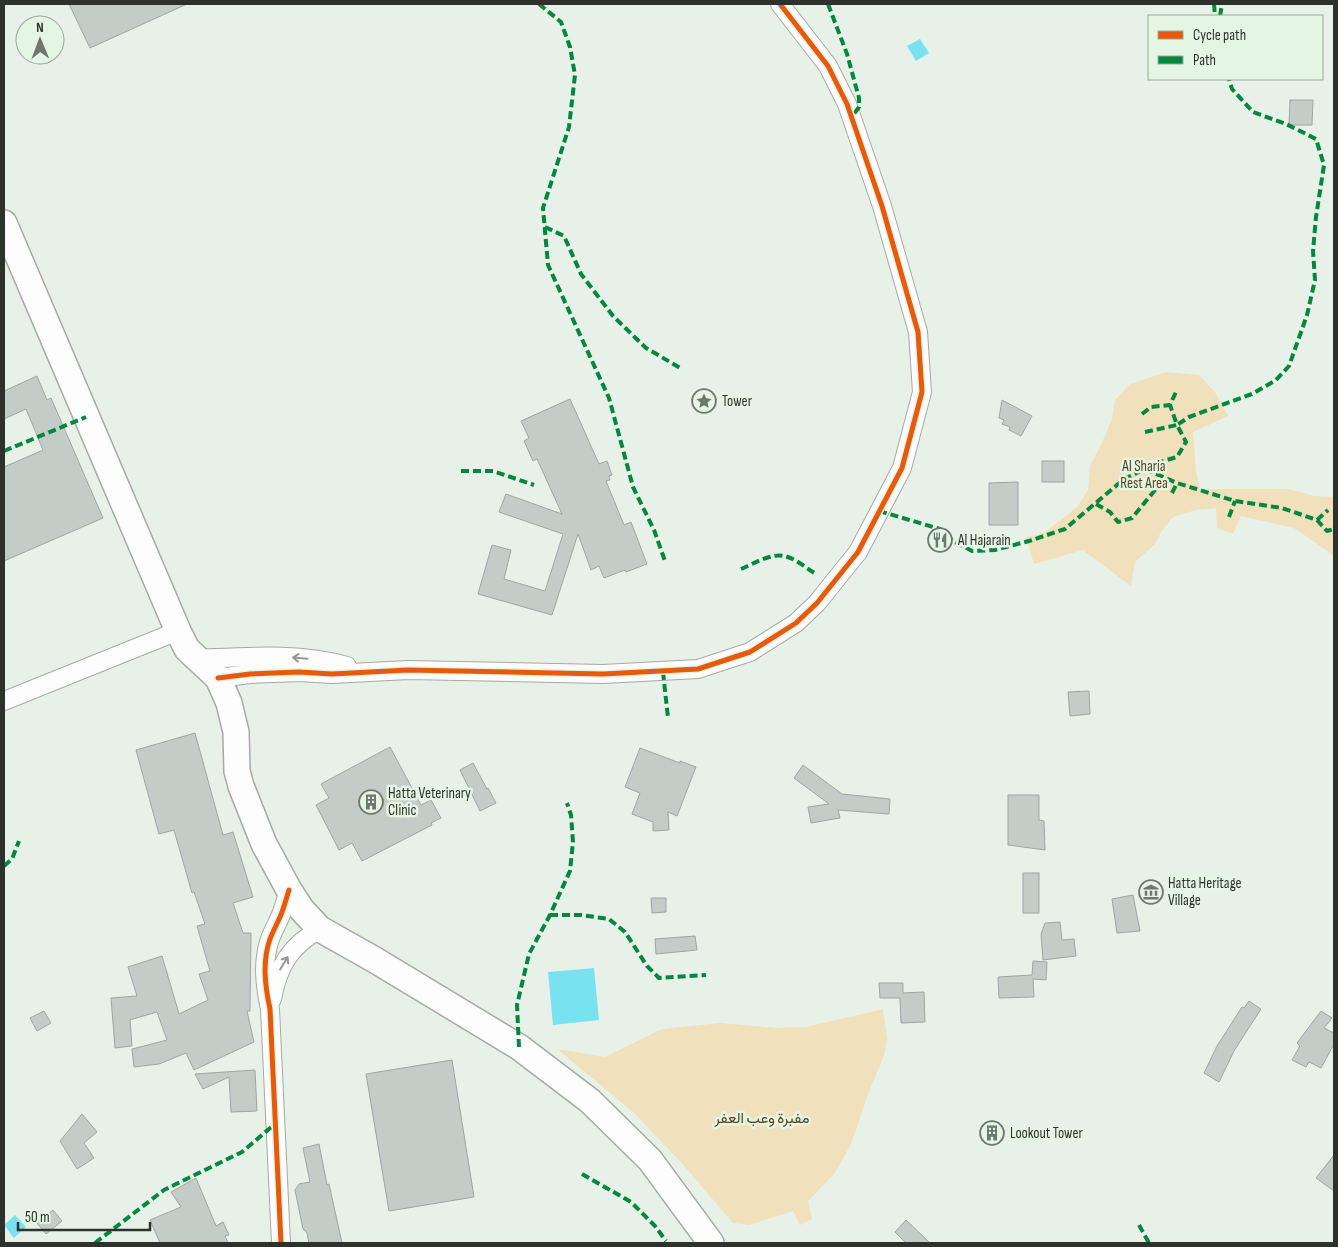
<svg xmlns="http://www.w3.org/2000/svg" width="1338" height="1247" viewBox="0 0 1338 1247" font-family="'Sofia Sans Condensed',Vazirmatn,sans-serif">
	<rect width="100%" height="100%" fill="#e8f1e8"/>
	<g fill="#f1e0bc">
		<polygon points="1166,372 1199,375 1215,392 1228,416 1193,432 1196,471 1200,489 1289,489 1314,496 1334,497 1334,557 1329,552 1294,528 1241,516 1233,534 1217,528 1216,508 1196,510 1173,517 1161,532 1155,544 1135,562 1131,586 1083,550 1034,564 1026,537 1044,533 1077,507 1088,490 1090,465 1101,445 1112,419 1115,400 1130,384"/>
		<polygon points="883,1009 887,1038 885,1053 867,1097 851,1144 835,1173 808,1201 812,1219 800,1225 793,1211 749,1225 733,1223 680,1161 633,1112 557,1049 605,1057 662,1029 720,1023 777,1028 806,1027"/>
	</g>
	<g fill="#78e2f0">
		<polygon points="920,39 929,53 916,61 907,46"/>
		<polygon points="594,968 599,1020 553,1025 548,972"/>
		<polygon points="15,1215 26,1227 14,1238 4,1225"/>
	</g>
	<g fill="#c4ccc7" stroke="#9ea6a1">
		<polygon points="69,4 187,4 90,48"/>
		<polygon points="1290,100 1313,100 1312,125 1289,125"/>
		<polygon points="37,376 47,400 51,398 103,518 4,561 4,467 43,450 26,409 4,419 4,391"/>
		<polygon points="570,399 599,464 607,461 612,475 609,476 610,480 606,481 624,525 631,522 647,564 626,572 625,570 604,578 599,566 591,570 578,534 552,615 478,594 492,545 511,550 504,579 545,591 563,534 499,512 506,494 562,514 537,459 533,461 524,441 529,438 521,421"/>
		<polygon points="1002,400 1032,416 1021,436 1009,430 1010,427 1002,424 1004,420 999,418"/>
		<rect x="1042" y="461" width="22" height="21"/>
		<polygon points="1018,482 1018,525 989,525 989,483"/>
		<polygon points="1089,691 1090,714 1070,716 1068,692"/>
		<polygon points="195,733 223,835 233,832 253,897 233,903 243,933 251,933 250,1011 247,1011 254,1042 194,1070 186,1053 159,1064 134,1067 132,1049 167,1040 157,1012 130,1020 132,1046 115,1048 111,998 137,996 128,967 162,956 179,1014 208,1000 199,974 210,971 197,926 205,924 194,892 192,893 174,830 159,834 136,750"/>
		<polygon points="390,747 421,805 431,800 441,818 431,823 432,825 362,861 352,843 339,850 316,805 329,798 321,784"/>
		<polygon points="640,748 680,763 680,761 696,767 677,816 668,812 669,830 653,831 653,822 632,814 640,793 625,787"/>
		<polygon points="473,763 487,789 488,788 496,803 480,811 460,770"/>
		<polygon points="803,765 842,794 890,799 889,814 838,810 840,818 811,823 808,807 829,804 794,778"/>
		<polygon points="1008,795 1039,795 1039,820 1044,821 1045,850 1008,845"/>
		<rect x="1023" y="873" width="16" height="40"/>
		<polygon points="1133,895 1140,931 1117,933 1112,899"/>
		<polygon points="651,898 666,898 666,912 652,913"/>
		<polygon points="1060,922 1062,940 1074,939 1076,956 1043,960 1041,934 1045,923"/>
		<polygon points="695,936 697,950 656,954 655,939"/>
		<polygon points="1033,961 1047,962 1046,980 1033,979 1034,997 999,998 998,977 1032,975"/>
		<polygon points="879,983 903,983 903,993 924,992 925,1022 901,1023 900,998 880,998"/>
		<polygon points="1249,1001 1261,1009 1234,1051 1219,1082 1204,1073 1217,1046 1242,1007 1244,1008"/>
		<polygon points="44,1011 51,1023 37,1031 30,1018"/>
		<polygon points="1321,1011 1332,1018 1324,1028 1334,1033 1334,1044 1321,1068 1309,1062 1306,1067 1292,1060 1300,1046 1297,1043"/>
		<polygon points="452,1060 474,1197 389,1211 366,1074"/>
		<polygon points="255,1070 257,1111 231,1112 229,1077 203,1089 195,1074"/>
		<polygon points="82,1114 97,1132 84,1143 94,1158 77,1169 60,1141"/>
		<circle cx="992" cy="1133" r="10"/>
		<polygon points="319,1144 327,1185 329,1184 342,1243 309,1243 307,1233 303,1229 295,1190 299,1184 310,1182 303,1148"/>
		<polygon points="1334,1155 1334,1191 1316,1178"/>
		<polygon points="196,1178 216,1226 223,1222 229,1235 225,1236 228,1243 160,1243 150,1220 181,1207 171,1192"/>
		<polygon points="53,1210 62,1221 46,1234 37,1223"/>
		<polygon points="906,1220 930,1243 906,1243 895,1232"/>
	</g>
	<g fill="none" stroke-linecap="round" stroke-linejoin="round">
		<g stroke="#a4aba4" stroke-width="20">
			<g id="street">
				<path d="M195,659c51,-2 103,-7 152,7"/>
				<polyline points="218,678 250,674 299,672 332,674 408,670 603,674 698,669 750,652 796,623 817,603 858,552 902,468 922,392 918,332 882,206 847,104 828,66 780,4"/>
				<polyline points="4,701 178,631"/>
				<path d="M272,999c6,-33 18,-53 48,-70"/>
				<path d="M281,1243l-11,-234c-5,-23 -8,-47 0,-70 3,-8 7,-15 10,-22 4,-9 6,-18 9,-27"/>
			</g>
		</g>
		<g stroke="#a4aba4" stroke-width="28">
			<polyline id="secondary" points="4,223 178,631 187,649 218,678 229,703 236,732 237,771 241,786 264,844 289,890 302,910 320,929 375,960 519,1047 590,1101 650,1160 711,1243"/>
		</g>
		<use href="#street" stroke="#fcfdfc" stroke-width="18"/>
		<use href="#secondary" stroke="#fcfdfc" stroke-width="25"/>
		<g stroke="#00873e" stroke-width="4" stroke-dasharray="8 4" stroke-linecap="butt">
			<polyline points="539,4 561,22 570,47 575,75 569,127 543,208 548,265 609,398 633,487 654,530 665,561"/>
			<polyline points="828,4 847,54 859,98 859,107 851,118"/>
			<polyline points="1214,4 1215,16"/>
			<polyline points="1220,16 1222,4"/>
			<polyline points="545,227 564,236 581,274 613,316 646,348 682,369"/>
			<polyline points="1142,414 1151,407 1170,405 1176,392"/>
			<polyline points="1145,432 1177,425 1170,405"/>
			<polyline points="4,451 86,417"/>
			<polyline points="1145,469 1177,483 1235,501 1282,508 1317,520 1327,531 1334,529"/>
			<polyline points="461,471 493,471 534,485"/>
			<polyline points="1172,493 1177,483"/>
			<polyline points="1096,504 1110,512 1118,522 1132,518 1165,478"/>
			<polyline points="879,511 940,529 953,541 972,551 995,550 1029,541 1065,529 1124,479 1160,462 1177,457 1186,442 1177,425 1189,417 1252,394 1276,380 1289,366 1307,315 1315,280 1313,251 1316,217 1324,165 1316,139 1286,124 1253,112 1232,89 1229,79"/>
			<polyline points="1229,517 1235,501"/>
			<polyline points="1317,520 1328,510"/>
			<path d="M741,569c12,-5 30,-16 43,-13 11,2 22,12 32,18"/>
			<polyline points="663,672 668,718"/>
			<polyline points="4,866 12,859 19,841"/>
			<polyline points="550,915 581,915 609,919 625,932 647,966 659,978 706,975"/>
			<polyline points="519,1047 517,1005 529,954 550,915 570,871 573,842 571,815 567,803"/>
			<polyline points="582,1174 631,1202 655,1226 666,1241"/>
			<polyline points="1139,1225 1149,1243"/>
			<polyline points="95,1243 164,1190 242,1152 276,1123"/>
		</g>
		<g stroke="#e5f5e4" stroke-width="8">
			<g id="cycleway">
				<polyline points="218,678 250,674 299,672 332,674 408,670 603,674 698,669 750,652 796,623 817,603 858,552 902,468 922,392 918,332 882,206 847,104 828,66 780,4"/>
				<path d="M281,1243l-11,-234c-5,-23 -8,-47 0,-70 3,-8 7,-15 10,-22 4,-9 6,-18 9,-27"/>
			</g>
		</g>
		<use href="#cycleway" stroke="#e8590c" stroke-width="5"/>
	</g>
	<defs><path id="oneway-shaft" d="M-6 0H5M1.5-3L5.5 0L1.5 3" fill="none" stroke-width="1.6" stroke-linecap="round" stroke-linejoin="round" transform="scale(1.25)"/></defs>
	<g stroke="#949894">
		<use href="#oneway-shaft" transform="translate(300 658) rotate(-175)"/>
		<use href="#oneway-shaft" transform="translate(284 963) rotate(-59)"/>
	</g>
	<defs>
		<g id="sight-ring" transform="scale(1.25)"><circle r="9.5" fill="#e5f5e4" stroke="#6e766e" stroke-width="1.5"/><path d="M0-6L1.8-2.2L6-1.7L2.9 1.2L3.7 5.4L0 3.3L-3.7 5.4L-2.9 1.2L-6-1.7L-1.8-2.2Z" fill="#6e766e"/></g>
		<g id="restaurant-ring" transform="scale(1.25)"><circle r="9.5" fill="#e5f5e4" stroke="#6e766e" stroke-width="1.5"/><path d="M-5-6h1v4h1v-4h1v4h1v-4h1v5L-1.5 .5V6h-2V.5L-5-1ZM5-6V6H3V1.5H1.5Q1.5-4 5-6Z" fill="#6e766e"/></g>
		<g id="building-ring" transform="scale(1.25)"><circle r="9.5" fill="#e5f5e4" stroke="#6e766e" stroke-width="1.5"/><path d="M-4-6H4V6H1V3H-1V6H-4ZM-2.5-4.3h1.7v1.8h-1.7ZM.8-4.3h1.7v1.8H.8ZM-2.5-1h1.7V.8h-1.7ZM.8-1h1.7V.8H.8Z" fill="#6e766e"/></g>
		<g id="museum-ring" transform="scale(1.25)"><circle r="9.5" fill="#e5f5e4" stroke="#6e766e" stroke-width="1.5"/><path d="M0-6L6-3V-2H-6V-3ZM-5-1h2V3h-2ZM-1-1h2V3h-2ZM3-1h2V3H3ZM-6 4H6V6H-6Z" fill="#6e766e"/></g>
	</defs>
	<g fill-rule="evenodd">
		<use href="#sight-ring" x="704" y="401"/>
		<use href="#restaurant-ring" x="940" y="540"/>
		<use href="#building-ring" x="371" y="802"/>
		<use href="#museum-ring" x="1151" y="892"/>
		<use href="#building-ring" x="992" y="1133"/>
	</g>
	<g text-anchor="middle" stroke-width="5" stroke-linejoin="round" paint-order="stroke">
		<g font-size="15" fill="#2d332c" stroke="#e5f5e4" text-anchor="start">
			<text x="722" y="406">Tower</text>
			<text x="958" y="545">Al Hajarain</text>
			<text x="388" y="798">Hatta Veterinary<tspan x="388" dy="17">Clinic</tspan></text>
			<text x="1168" y="888">Hatta Heritage<tspan x="1168" dy="17">Village</tspan></text>
			<text x="1010" y="1138">Lookout Tower</text>
		</g>
		<g font-size="15" fill="#59431d" stroke="#e5f5e4">
			<text x="1144" y="471">Al Sharia<tspan x="1144" dy="17">Rest Area</tspan></text>
			<text x="762" y="1123">مفبرة وعب العفر</text>
		</g>
	</g>
	<rect width="1338" height="1247" fill="none" stroke="#2d332c" stroke-width="10"/>
	<rect x="1148" y="15" width="175" height="65" fill="#e5f5e4" stroke="#9ba79a"/>
	<rect x="1158" y="31" width="25" height="8" fill="#e8590c" stroke="#9ba79a"/>
	<text x="1193" y="40" font-size="15" fill="#2d332c">Cycle path</text>
	<rect x="1158" y="56" width="25" height="8" fill="#00873e" stroke="#9ba79a"/>
	<text x="1193" y="65" font-size="15" fill="#2d332c">Path</text>
	<g transform="translate(40 40) rotate(359)"><circle r="24" fill="#e5f5e4" stroke="#9ba79a"/>
	<path d="M0-4L9 19L0 12L-9 19Z" fill="#6e766e"/>
	<text y="-8" font-size="14" font-weight="bold" text-anchor="middle" fill="#2d332c">N</text>
	</g>
	<path d="M18 1222v8h132v-8" fill="none" stroke="#2d332c" stroke-width="2.5"/>
	<text x="25" y="1222" font-size="15" fill="#2d332c" stroke="#e5f5e4" stroke-width="4" paint-order="stroke">50 m</text>
</svg>
